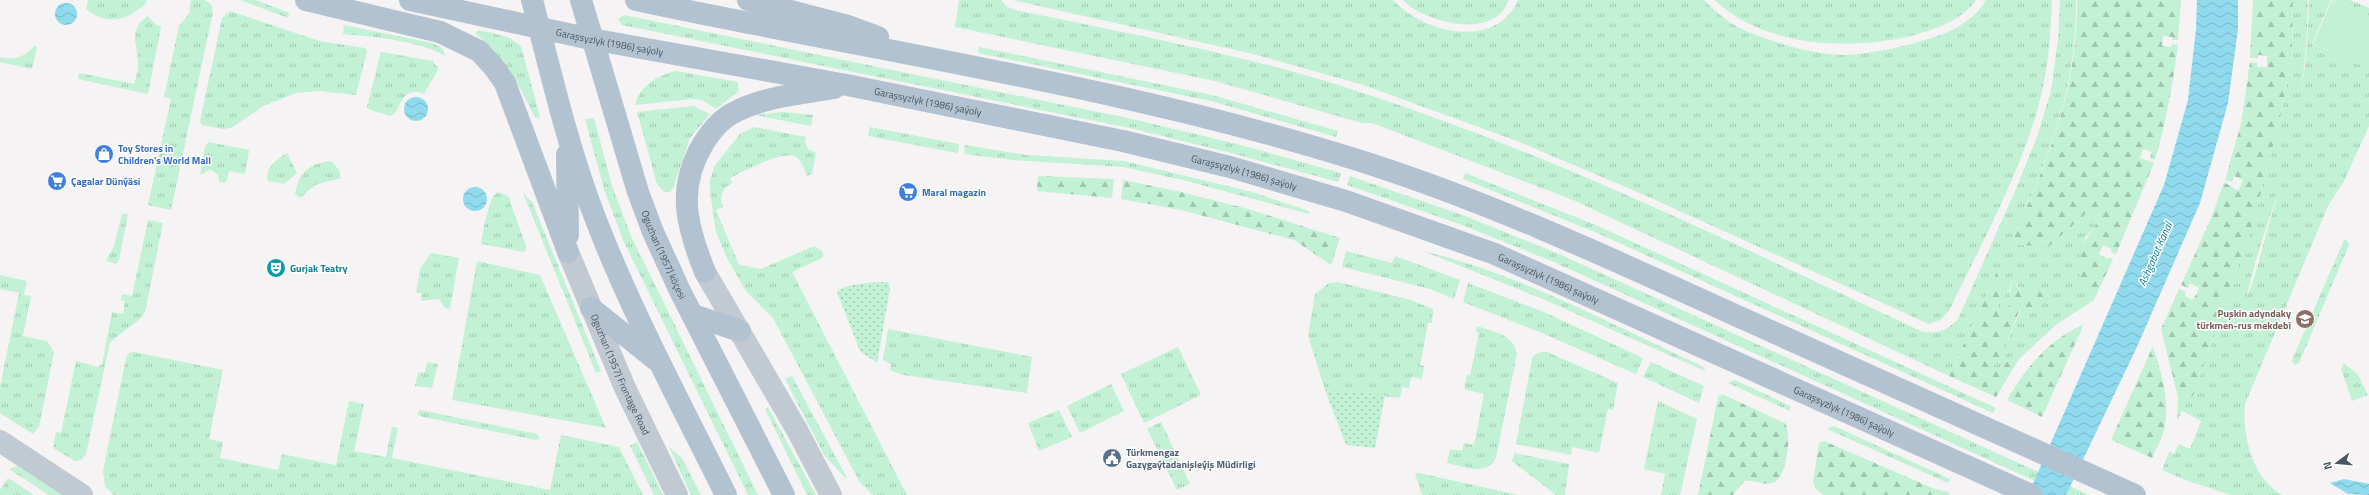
<svg xmlns="http://www.w3.org/2000/svg" width="2369" height="495" viewBox="0 0 2369 495" font-family="'Titillium Web',sans-serif">
	<defs>
		<pattern id="grass-tufts" width="24" height="20" patternUnits="userSpaceOnUse"><rect width="24" height="20" fill="#c3f1d5"/><path d="M3 7l-1-3M5 7V3M7 7l1-3M15 17l-1-3M17 17v-4M19 17l1-3" fill="none" stroke="#a0c6b0"/></pattern>
		<pattern id="forest-firs" width="22" height="20" patternUnits="userSpaceOnUse"><rect width="22" height="20" fill="#c3f1d5"/><path d="M5 1l3.5 6h-7zM16 11l3.5 6h-7z" fill="#a0c6b0"/></pattern>
		<pattern id="park-dots" width="8" height="8" patternUnits="userSpaceOnUse"><rect width="8" height="8" fill="#c3f1d5"/><path d="M2 2h.1M6 6h.1" fill="none" stroke="#a0c6b0" stroke-width="1.8" stroke-linecap="round"/></pattern>
		<pattern id="water-waves" width="16" height="10" patternUnits="userSpaceOnUse"><rect width="16" height="10" fill="#90daee"/><path d="M0 5q4-4 8 0t8 0" fill="none" stroke="#78b4c4"/></pattern>
	</defs>
	<rect width="100%" height="100%" fill="#f5f3f3"/>
	<g fill="url(#grass-tufts)">
		<path d="M88,0h59c-2,6 -6,8 -11,11 -15,12 -35,11 -50,-2z"/>
		<polygon points="191,0 204,0 211,4 213,12 171,210 148,205 171,99 164,97 179,25 189,14"/>
		<polygon points="240,0 256,0 289,13 288,18"/>
		<path d="M959,0h42l6,7 8,3c116,24 233,45 345,82 195,63 378,154 563,240 15,2 25,-2 35,-13l57,-128 22,-54 14,-46 7,-52 2,-39h16c1,92 -29,162 -66,244h18l44,-18 19,-17 8,12 -14,17 -5,47 14,15 -37,24 -38,35h-9l-11,12 -7,-4 8,-8 21,-50 19,-1 -20,-18 -6,-11 -5,11 2,16 -8,14 -6,-11 4,-23 -4,-14 -48,104 -376,-176 -201,-77h-10l-147,-42 -260,-54z"/>
		<path d="M1013,0h380c30,33 103,51 125,0h186c11,11 22,21 36,28 27,13 73,27 103,27 25,-1 51,-6 75,-13 26,-7 53,-17 68,-42h66c-1,30 -3,58 -9,87 -16,75 -61,155 -94,224l-7,8 -13,5 -287,-130 -125,-53 -154,-56 -110,-31z"/>
		<path d="M1403,0h106c-3,5 -5,10 -8,13 -22,23 -80,7 -98,-13z"/>
		<path d="M1715,0h261c-15,21 -38,28 -62,35 -62,16 -150,13 -199,-35z"/>
		<path d="M2293,0h15c-1,54 -7,108 -20,160 -12,44 -33,93 -41,137 9,-22 15,-47 21,-70 24,-77 40,-145 41,-227h22l-19,44 57,25v57l-25,55 -16,25 -83,198c-3,31 7,74 37,91h-51l-40,-13 -29,-12 7,-18 5,2 5,-10 11,5 11,-28 -19,-10 -5,10 1,-24 15,-1 61,-176 27,-106 11,-59z"/>
		<polygon points="2333,0 2350,0 2369,8 2369,16"/>
		<polygon points="230,11 319,41 365,48 367,52 356,95 319,91 297,93 265,105 231,128 223,129 202,125 200,121 222,18"/>
		<polygon points="624,15 1132,119 1233,143 1341,173 1338,182 1231,153 1130,128 622,25 618,19"/>
		<path d="M148,16l7,8 6,3 -13,67 -70,-15 1,-6 55,11c2,-6 4,-13 4,-19 1,-20 -12,-34 10,-49z"/>
		<path d="M344,25l88,18 10,5 4,8c-31,-16 -68,-19 -103,-22z"/>
		<path d="M479,30l29,7 13,9 19,71 -5,1c-15,-32 -30,-61 -58,-83l-1,-3z"/>
		<path d="M34,46l3,1 -5,22 -32,-7v-5c14,4 25,0 34,-11z"/>
		<polygon points="979,47 1212,95 1338,131 1336,137 1211,101 978,53"/>
		<path d="M381,52l53,9v3l5,4 -15,26c-18,-8 -22,7 -29,19l-5,3 -20,-6 -3,-3z"/>
		<path d="M676,71l62,11 1,9 -23,18 -14,-9 -9,-1 -58,6c5,-20 23,-30 41,-34z"/>
		<polygon points="693,106 710,114 690,138 673,188 670,192 664,192 657,184 637,112"/>
		<polygon points="783,112 813,115 811,126 755,115"/>
		<polygon points="594,118 612,186 631,236 758,495 748,495 623,240 604,189 585,119"/>
		<path d="M754,127l52,10 -1,5 3,7 8,4 -4,21 -5,2c-3,-7 -5,-15 -11,-19 -11,-8 -54,15 -66,21l2,5c-10,5 -13,14 -9,24l-7,3 23,55 22,4 53,-23 7,4 3,5 -2,3 -30,14 115,223h-34l-14,-14 -86,-163 -27,-27 -18,-31 -12,-28 -6,-40v-12l5,-15 25,-31z"/>
		<polygon points="870,127 959,144 958,153 868,136"/>
		<path d="M209,142l40,8 -4,24 -16,-3 -3,12 -7,-1c1,-7 -4,-11 -10,-12l-9,5 5,-29z"/>
		<polygon points="965,145 1026,155 1124,161 1252,192 1309,211 1309,214 1183,180 1123,167 1012,160 964,154"/>
		<path d="M287,153l10,20 -13,11 -16,-3c-4,-13 9,-22 19,-28z"/>
		<path d="M331,161l8,9 2,8 -26,7 -15,13 -5,-4c4,-21 14,-31 36,-33z"/>
		<polygon points="1465,173 1598,226 1996,408 1993,413 1595,232 1463,179"/>
		<polygon points="1350,176 1465,216 1559,254 2089,495 2066,495 1556,263 1462,225 1347,185"/>
		<path d="M498,192l10,4 18,50 -1,6 -44,-8c2,-10 7,-48 17,-52z"/>
		<polygon points="523,193 532,202 601,371 596,373"/>
		<polygon points="122,214 128,214 119,260 116,264 106,261 114,246"/>
		<polygon points="148,220 163,223 145,312 141,318 110,342 86,454 81,460 75,461 53,448 56,432 61,433 76,361 98,367 102,364 112,312 123,314 125,301 121,300 122,294 132,296"/>
		<polygon points="2344,240 2347,240 2349,245 2299,363 2294,365 2292,360"/>
		<polygon points="1346,251 1392,263 1395,256 1460,280 1454,299 1430,289 1342,267"/>
		<path d="M1423,251c95,22 192,75 281,116l1,4 -160,-71z"/>
		<polygon points="431,253 459,258 450,309 445,308 439,299 421,301 422,293 416,293 420,269"/>
		<polygon points="477,261 540,275 606,428 452,400"/>
		<polygon points="0,275 27,281 24,295 31,296 23,336 47,341 54,352 39,427 33,434 0,413 0,387 19,293 0,289"/>
		<polygon points="1338,282 1411,300 1433,309 1432,323 1428,323 1420,365 1424,366 1422,379 1411,377 1409,388 1402,387 1400,398 1325,390 1308,336 1315,294 1329,283"/>
		<polygon points="1468,283 1544,312 1643,358 1636,374 1537,331 1463,302"/>
		<path d="M1477,326c16,6 37,8 40,28l-21,104c-9,19 -34,8 -49,5l3,-14 12,2 2,-8 10,2 10,-51 -20,-5 3,-14h3l9,-42 -3,-1z"/>
		<polygon points="888,329 1032,357 1027,393 903,375 890,370 891,364 883,360"/>
		<polygon points="1178,347 1201,395 1144,423 1121,374"/>
		<polygon points="134,352 223,370 209,439 223,442 220,458 278,470 282,454 336,465 349,401 364,404 354,451 386,457 392,427 398,428 392,458 550,490 561,435 619,447 643,495 114,495 105,487 103,471 126,358 129,353"/>
		<polygon points="1541,352 1547,352 1618,383 1613,410 1608,409 1599,453 1572,447 1571,455 1516,444 1532,359 1534,355"/>
		<polygon points="427,362 438,364 432,388 415,386 418,372 425,373"/>
		<polygon points="1651,362 1704,386 1699,403 1643,377"/>
		<polygon points="2344,363 2358,375 2368,395 2352,401 2341,369"/>
		<polygon points="792,376 847,478 846,479 824,455 785,379"/>
		<polygon points="1735,380 1790,406 1790,411 1728,383"/>
		<polygon points="1111,384 1124,411 1080,433 1067,406"/>
		<polygon points="1658,401 1697,419 1680,495 1661,495 1665,474 1644,469"/>
		<polygon points="768,407 816,495 807,495 765,409"/>
		<polygon points="420,410 537,434 540,438 536,440 419,416 417,413"/>
		<polygon points="1059,410 1072,437 1039,451 1028,423"/>
		<polygon points="1161,422 1190,484 1177,490 1147,429"/>
		<polygon points="1834,426 1950,479 1948,483 1827,429"/>
		<polygon points="637,442 663,495 654,495 630,446"/>
		<polygon points="669,447 682,458 701,495 691,495"/>
		<polygon points="1514,453 1569,464 1565,495 1556,495 1512,461"/>
		<polygon points="18,466 62,495 49,495 9,469"/>
		<polygon points="1415,473 1419,473 1519,495 1422,495"/>
		<polygon points="8,478 34,495 0,495 0,490"/>
	</g>
	<g fill="url(#forest-firs)">
		<path d="M2077,0h104l-3,40h-6v-3l-9,-1 -1,10 9,1 1,-3 6,1c-5,39 -12,77 -23,115l-5,-2 2,-6 -9,-3 -3,9 14,5 -38,91 -5,-2 1,-3 -9,-4 -4,9 9,5 1,-2 4,2 -19,41 -14,-15c-2,-30 0,-40 19,-64l-8,-12 -43,38 -38,-3c37,-80 68,-154 67,-244z"/>
		<polygon points="2253,0 2293,0 2292,55 2281,114 2254,220 2193,396 2178,397 2161,329 2179,289 2186,292 2185,296 2193,300 2199,288 2190,283 2188,288 2181,285 2212,216 2224,182 2238,191 2243,180 2234,176 2232,182 2225,180 2241,124 2250,62 2257,63 2257,67 2267,67 2267,56 2258,55 2257,58 2250,58"/>
		<polygon points="1038,176 1114,179 1112,198 1037,191"/>
		<polygon points="1123,180 1181,192 1248,209 1340,238 1331,265 1294,240 1181,210 1121,199"/>
		<path d="M1997,272l4,14 -4,23 6,11c11,-16 3,-24 11,-41l5,11 18,-3 9,13 -6,8 -20,1 -20,50 -8,8 7,4 11,-12h9l-23,38 -47,-21z"/>
		<path d="M2084,324l-42,93 -35,-17c19,-33 42,-60 77,-76z"/>
		<path d="M2153,346c8,26 18,57 11,84 -2,9 -8,19 -12,28l-41,-18z"/>
		<path d="M1722,394l63,29c7,10 2,52 -10,59 -10,5 -21,-3 -31,-1l-11,14h-35l20,-98z"/>
		<polygon points="1824,441 1935,489 1949,492 1949,495 1824,495 1815,488 1813,482 1819,443"/>
	</g>
	<g fill="url(#park-dots)">
		<path d="M888,282l2,7 -13,74 -17,-12 -23,-59c7,-9 39,-10 51,-10z"/>
		<polygon points="1325,390 1385,395 1375,448 1346,445"/>
	</g>
	<polygon fill="#c3f1d5" points="2332,0 2369,16 2369,69 2313,44"/>
	<g fill="url(#water-waves)">
		<polygon points="2197,0 2238,0 2238,29 2228,103 2200,203 2136,349 2066,495 2028,495 2164,185 2188,100 2196,29"/>
		<circle cx="66" cy="14" r="11"/>
		<circle cx="416" cy="109" r="12"/>
		<circle cx="475" cy="199" r="12"/>
		<polygon points="2344,479 2369,484 2369,495 2348,494 2330,483"/>
	</g>
	<g fill="none" stroke-linecap="round" stroke-linejoin="round">
		<g stroke="#c1cad2" stroke-width="22">
			<path id="s1" d="M568,252l57,136 52,107"/>
			<polyline points="705,272 797,430 831,495"/>
			<polyline points="0,441 82,495"/>
		</g>
		<g stroke="#b3c2d1" stroke-width="22">
			<polyline points="306,0 440,32 479,51 493,66 505,83 568,252"/>
			<path id="s2" d="M410,0l181,39 261,47 271,55 107,26 116,34 149,53 536,241"/>
			<path d="M532,0c18,69 34,140 59,207 37,99 88,193 135,288"/>
			<path id="s3" d="M581,0l57,192 15,40 27,59 104,204"/>
			<path d="M636,0c244,52 493,87 731,163 127,41 247,97 368,152 133,60 267,120 400,180"/>
			<polyline points="748,0 848,26 878,37"/>
			<polyline points="567,155 568,235"/>
			<path d="M705,272c-18,-45 -29,-83 -2,-128 8,-13 20,-27 34,-33 30,-15 65,-17 97,-23"/>
			<polyline points="591,308 656,360"/>
			<polyline points="693,315 740,331"/>
		</g>
	</g>
	<defs>
		<g id="shop-disc" transform="scale(1)"><circle r="9.5" fill="#3f7fe0" stroke="#fff"/><path d="M-5-2.5h2.3a2.7 3.5 0 0 1 5.4 0H5L5.5 6h-11ZM-1.5-2.5h3a1.5 2.3 0 0 0-3 0Z" fill="#fff"/></g>
		<g id="supermarket-disc" transform="scale(1)"><circle r="9.5" fill="#3f7fe0" stroke="#fff"/><path d="M-6-5.5h2.5l.6 2H6L4.5 2H-2.5L-4.4-4H-6ZM-1.5 3.2a1.3 1.3 0 1 0 .1 0ZM3 3.2a1.3 1.3 0 1 0 .1 0Z" fill="#fff"/></g>
		<g id="theatre-disc" transform="scale(1)"><circle r="9.5" fill="#0f9aa8" stroke="#fff"/><path d="M-5-5.5Q0-4 5-5.5V0Q5 5 0 6Q-5 5-5 0ZM-3.3-2.5H-1v1.5H-3.3ZM1-2.5H3.3v1.5H1ZM-2.8 1Q0 5.5 2.8 1Z" fill="#fff"/></g>
		<g id="school-disc" transform="scale(1)"><circle r="9.5" fill="#8d6e63" stroke="#fff"/><path d="M0-5L7-2L0 1L-7-2ZM-4 1L0 2.5L4 1V4Q0 6-4 4Z" fill="#fff"/></g>
		<g id="civic-disc" transform="scale(1)"><circle r="9.5" fill="#5c6f8a" stroke="#fff"/><path d="M-.6-6.5H3V-4.5H.6V-3L4-1V1h2V6H-6V1h2V-1L-.6-3ZM-1.2 2.5V6h2.4V2.5Z" fill="#fff"/></g>
	</defs>
	<g fill-rule="evenodd">
		<use href="#shop-disc" x="104" y="154"/>
		<use href="#supermarket-disc" x="57" y="181"/>
		<use href="#supermarket-disc" x="908" y="192"/>
		<use href="#theatre-disc" x="276" y="268"/>
		<use href="#school-disc" x="2305" y="319"/>
		<use href="#civic-disc" x="1112" y="458"/>
	</g>
	<g text-anchor="middle" stroke-width="3" stroke-linejoin="round" paint-order="stroke">
		<g font-size="10" fill="#4a5661" stroke="#fff">
			<text dy="4" stroke="none"><textPath href="#s2" startOffset="204">Garaşsyzlyk (1986) şaýoly</textPath></text>
			<text dy="4" stroke="none"><textPath href="#s2" startOffset="528">Garaşsyzlyk (1986) şaýoly</textPath></text>
			<text dy="4" stroke="none"><textPath href="#s2" startOffset="852">Garaşsyzlyk (1986) şaýoly</textPath></text>
			<text dy="4" stroke="none"><textPath href="#s3" startOffset="268">Oguzhan (1957) köçesi</textPath></text>
			<text dy="4" stroke="none"><textPath href="#s2" startOffset="1175">Garaşsyzlyk (1986) şaýoly</textPath></text>
			<text dy="4" stroke="none"><textPath href="#s1" startOffset="133">Oguzhan (1957) Frontage Road</textPath></text>
			<text dy="4" stroke="none"><textPath href="#s2" startOffset="1499">Garaşsyzlyk (1986) şaýoly</textPath></text>
		</g>
		<g font-size="10" font-weight="bold" fill="#366cbe" stroke="#fff" text-anchor="start">
			<text x="118" y="152">Toy Stores in<tspan x="118" dy="12">Children's World Mall</tspan></text>
			<text x="71" y="185">Çagalar Dünýäsi</text>
			<text x="922" y="196">Maral magazin</text>
		</g>
		<g font-size="10" font-weight="bold" fill="#0d838f" stroke="#fff" text-anchor="start">
			<text x="290" y="272">Gurjak Teatry</text>
		</g>
		<g font-size="10" font-weight="bold" fill="#785e54" stroke="#fff" text-anchor="end">
			<text x="2291" y="317">Puşkin adyndaky<tspan x="2291" dy="12">türkmen-rus mekdebi</tspan></text>
		</g>
		<g font-size="10" font-weight="bold" fill="#4e5e75" stroke="#fff" text-anchor="start">
			<text x="1126" y="456">Türkmengaz<tspan x="1126" dy="12">Gazygaýtadanişleýiş Müdirligi</tspan></text>
		</g>
		<g font-size="11" font-style="italic" fill="#0c7c9b" stroke="#fff">
			<text transform="translate(2155 254) rotate(-66)" y="4">Ashgabat Kanal</text>
		</g>
	</g>
	<g transform="translate(2337 463) rotate(254)" stroke="#ffffff" stroke-width="3" paint-order="stroke">
	<path d="M0-3L7 15L0 10L-7 15Z" fill="#4a5661"/>
	<text y="-6" font-size="11" font-weight="bold" text-anchor="middle" fill="#4a5661">N</text>
	</g>
</svg>
